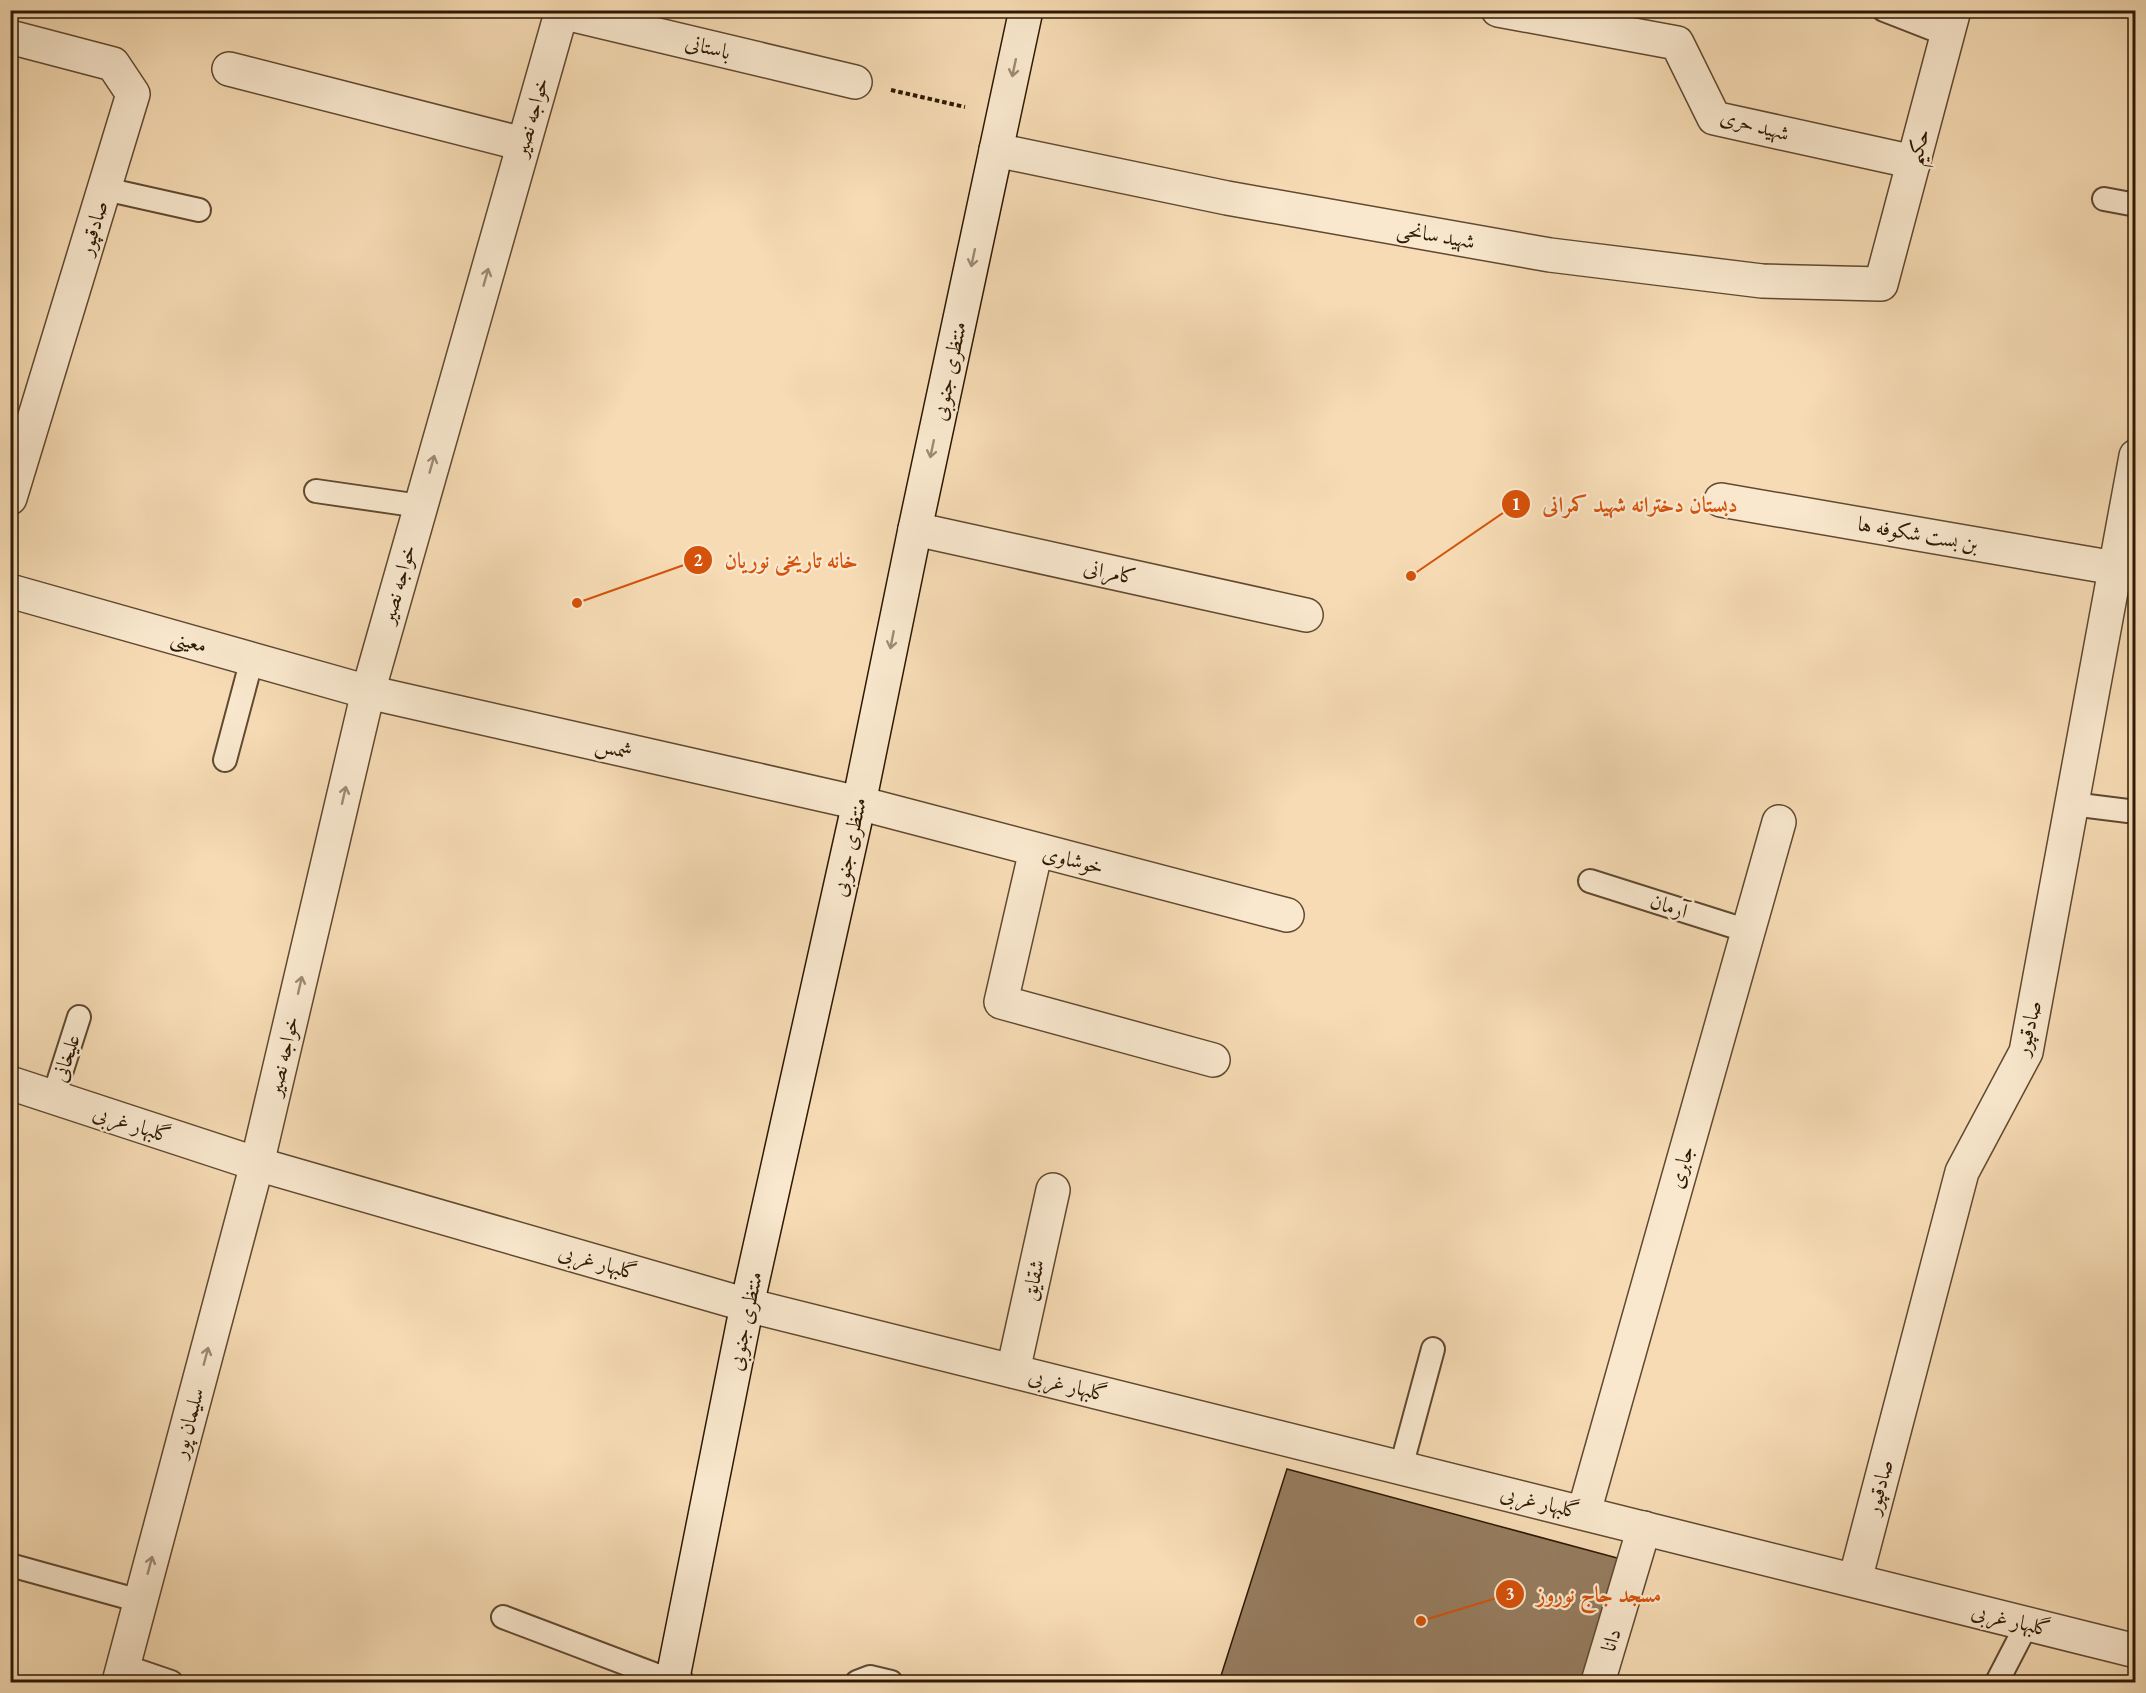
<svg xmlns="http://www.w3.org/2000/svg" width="2146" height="1693" viewBox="0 0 2146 1693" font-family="'EB Garamond',Amiri,serif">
	<rect width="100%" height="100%" fill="#f6dbb4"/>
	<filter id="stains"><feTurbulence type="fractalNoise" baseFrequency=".00333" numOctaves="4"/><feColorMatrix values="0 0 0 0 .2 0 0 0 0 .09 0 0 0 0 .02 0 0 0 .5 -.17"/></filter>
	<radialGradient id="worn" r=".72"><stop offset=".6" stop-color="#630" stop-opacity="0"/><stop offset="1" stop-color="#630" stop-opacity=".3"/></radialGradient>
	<polygon fill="#967d60" stroke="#2e1804" stroke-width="1.5" points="1287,1469 1621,1559 1583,1682 1219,1682"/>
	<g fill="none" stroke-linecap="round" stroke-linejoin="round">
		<g stroke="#604930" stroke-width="26">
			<g id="service">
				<polyline points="1884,10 1948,35"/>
				<polyline points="105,189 199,210"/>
				<polyline points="2104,199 2136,205"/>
				<polyline points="316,491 420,506"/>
				<polyline points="225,760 252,659"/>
				<polyline points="2072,804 2136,812"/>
				<polyline points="1590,881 1748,931"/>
				<polyline points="53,1098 79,1017"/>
				<polyline points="1401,1467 1433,1349"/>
				<polyline points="10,1565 140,1601"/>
				<polyline points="503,1617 672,1681 683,1682"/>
				<polyline points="124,1666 171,1682"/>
				<polyline points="857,1682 870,1677 891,1682"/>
				<polyline points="1997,1682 2027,1624"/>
			</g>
		</g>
		<g stroke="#604930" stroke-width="36">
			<g id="minor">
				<polyline points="1498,10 1677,43 1714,118 1914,162"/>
				<polyline points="561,12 855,82"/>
				<polyline points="10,37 113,64 133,94 10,498"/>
				<polyline points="229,69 523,144"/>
				<polyline points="996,150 1227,198 1550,255 1762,281 1881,284 1954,10"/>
				<polyline points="1721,500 2115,568"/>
				<polyline points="915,529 1306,615"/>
				<polyline points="10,591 368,692 859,803 1287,915"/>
				<polyline points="1036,850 1001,1002 1213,1060"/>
				<polyline points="1013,1371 1053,1190"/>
				<polyline points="1584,1512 1779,822"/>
				<polyline points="1855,1580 1962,1172 2026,1052 2136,456"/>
				<polyline points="119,1682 257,1164 368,692 562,10"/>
				<polyline points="1598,1682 1644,1528"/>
			</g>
		</g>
		<g stroke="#604930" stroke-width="36">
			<polyline id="tertiary" points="10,1083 257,1164 747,1305 2136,1651"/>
		</g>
		<g stroke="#2e1804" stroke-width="36">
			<polyline id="secondary" points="672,1682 747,1305 859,803 915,529 1026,10"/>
		</g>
		<polyline stroke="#2e1804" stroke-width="4" stroke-dasharray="4.5 3" stroke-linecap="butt" points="891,90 965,107"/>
		<use href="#service" stroke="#f9e8ce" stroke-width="22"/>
		<use href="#minor" stroke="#f9e8ce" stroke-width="33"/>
		<use href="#tertiary" stroke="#f9e8ce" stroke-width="33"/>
		<use href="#secondary" stroke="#f9e8ce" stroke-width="33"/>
	</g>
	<defs><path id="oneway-shaft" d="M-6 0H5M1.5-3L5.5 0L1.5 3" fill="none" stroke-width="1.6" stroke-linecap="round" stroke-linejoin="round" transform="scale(1.5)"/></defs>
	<g stroke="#9e8a73">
		<use href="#oneway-shaft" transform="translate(1014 68) rotate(102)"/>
		<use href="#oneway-shaft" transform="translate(973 258) rotate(102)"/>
		<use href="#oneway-shaft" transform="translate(486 277) rotate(-74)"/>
		<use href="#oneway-shaft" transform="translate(932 449) rotate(102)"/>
		<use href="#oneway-shaft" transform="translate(432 464) rotate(-74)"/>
		<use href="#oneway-shaft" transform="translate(892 640) rotate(101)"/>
		<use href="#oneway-shaft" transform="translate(344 795) rotate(-77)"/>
		<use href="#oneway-shaft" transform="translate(300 985) rotate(-77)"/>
		<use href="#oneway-shaft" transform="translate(206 1356) rotate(-75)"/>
		<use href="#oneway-shaft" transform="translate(150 1565) rotate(-75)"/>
	</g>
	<g text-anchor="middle" stroke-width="4.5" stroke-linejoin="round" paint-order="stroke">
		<g font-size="21" fill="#2e1804" stroke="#f9e8ce">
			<text transform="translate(708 47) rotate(14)" y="7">باستانی</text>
			<text transform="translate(531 117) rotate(-74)" y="7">خواجه نصیر</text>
			<text transform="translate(1755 125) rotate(15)" y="7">شهید حری</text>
			<text transform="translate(1918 147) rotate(-75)" y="7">حکیم</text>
			<text transform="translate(93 228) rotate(-73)" y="7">صادقپور</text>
			<text transform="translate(1436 235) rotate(10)" y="7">شهید سانحی</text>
			<text transform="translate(949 371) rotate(-78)" y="7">منتظری جنوبی</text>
			<text transform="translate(1918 534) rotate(10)" y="7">بن بست شکوفه ها</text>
			<text transform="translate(1110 572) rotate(12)" y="7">کامرانی</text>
			<text transform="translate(398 584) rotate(-74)" y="7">خواجه نصیر</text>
			<text transform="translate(189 641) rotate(16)" y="7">معینی</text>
			<text transform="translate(614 748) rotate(13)" y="7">شمس</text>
			<text transform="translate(849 847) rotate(-78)" y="7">منتظری جنوبی</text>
			<text transform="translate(1073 860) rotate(14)" y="7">خوشاوی</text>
			<text transform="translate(1669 906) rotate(18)" y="7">آرمان</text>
			<text transform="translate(2028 1028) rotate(-76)" y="7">صادقپور</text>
			<text transform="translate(283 1056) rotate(-77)" y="7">خواجه نصیر</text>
			<text transform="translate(66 1058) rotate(-72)" y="7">علیخانی</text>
			<text transform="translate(132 1124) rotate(18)" y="7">گلبهار غربی</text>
			<text transform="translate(1681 1167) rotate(-74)" y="7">جابری</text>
			<text transform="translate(598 1262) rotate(16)" y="7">گلبهار غربی</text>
			<text transform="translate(1033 1280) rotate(-77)" y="7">شقایق</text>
			<text transform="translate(745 1321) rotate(-78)" y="7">منتظری جنوبی</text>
			<text transform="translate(1068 1385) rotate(14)" y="7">گلبهار غربی</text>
			<text transform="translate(188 1423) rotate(-75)" y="7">سلیمان پور</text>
			<text transform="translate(1879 1487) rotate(-75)" y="7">صادقپور</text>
			<text transform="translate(1540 1502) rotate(14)" y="7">گلبهار غربی</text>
			<text transform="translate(2011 1620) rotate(14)" y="7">گلبهار غربی</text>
			<text transform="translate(1611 1640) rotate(-73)" y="7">دانا</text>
		</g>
	</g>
	<path fill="none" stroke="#d5520b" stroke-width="2" d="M1411 576L1516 504M577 603L698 560M1421 1621L1510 1594"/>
	<g fill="#d5520b" stroke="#f9e8ce" stroke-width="2">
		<circle cx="1411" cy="576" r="6"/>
		<circle cx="577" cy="603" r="6"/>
		<circle cx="1421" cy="1621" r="6"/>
		<circle cx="1516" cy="504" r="15"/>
		<circle cx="698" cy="560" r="15"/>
		<circle cx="1510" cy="1594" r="15"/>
	</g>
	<g font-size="18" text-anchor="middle" font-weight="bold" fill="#fff">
		<text x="1516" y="510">1</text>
		<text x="698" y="566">2</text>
		<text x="1510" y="1600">3</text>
	</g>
	<g font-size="22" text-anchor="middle" font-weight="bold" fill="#d5520b" stroke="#f9e8ce" stroke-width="4.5" stroke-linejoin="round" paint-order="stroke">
		<text x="1640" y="512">دبستان دخترانه شهید کمرانی</text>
		<text x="791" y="568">خانه تاریخی نوریان</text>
		<text x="1599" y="1602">مسجد جاج نوروز</text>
	</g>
	<rect width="2146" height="1693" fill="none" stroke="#f6dbb4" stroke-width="36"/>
	<rect x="12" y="12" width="2122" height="1669" fill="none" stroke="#2e1804" stroke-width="3"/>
	<rect x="18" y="18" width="2110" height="1657" fill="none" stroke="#2e1804" stroke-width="1.5"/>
	<rect width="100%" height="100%" filter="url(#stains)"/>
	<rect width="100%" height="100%" fill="url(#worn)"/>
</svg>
